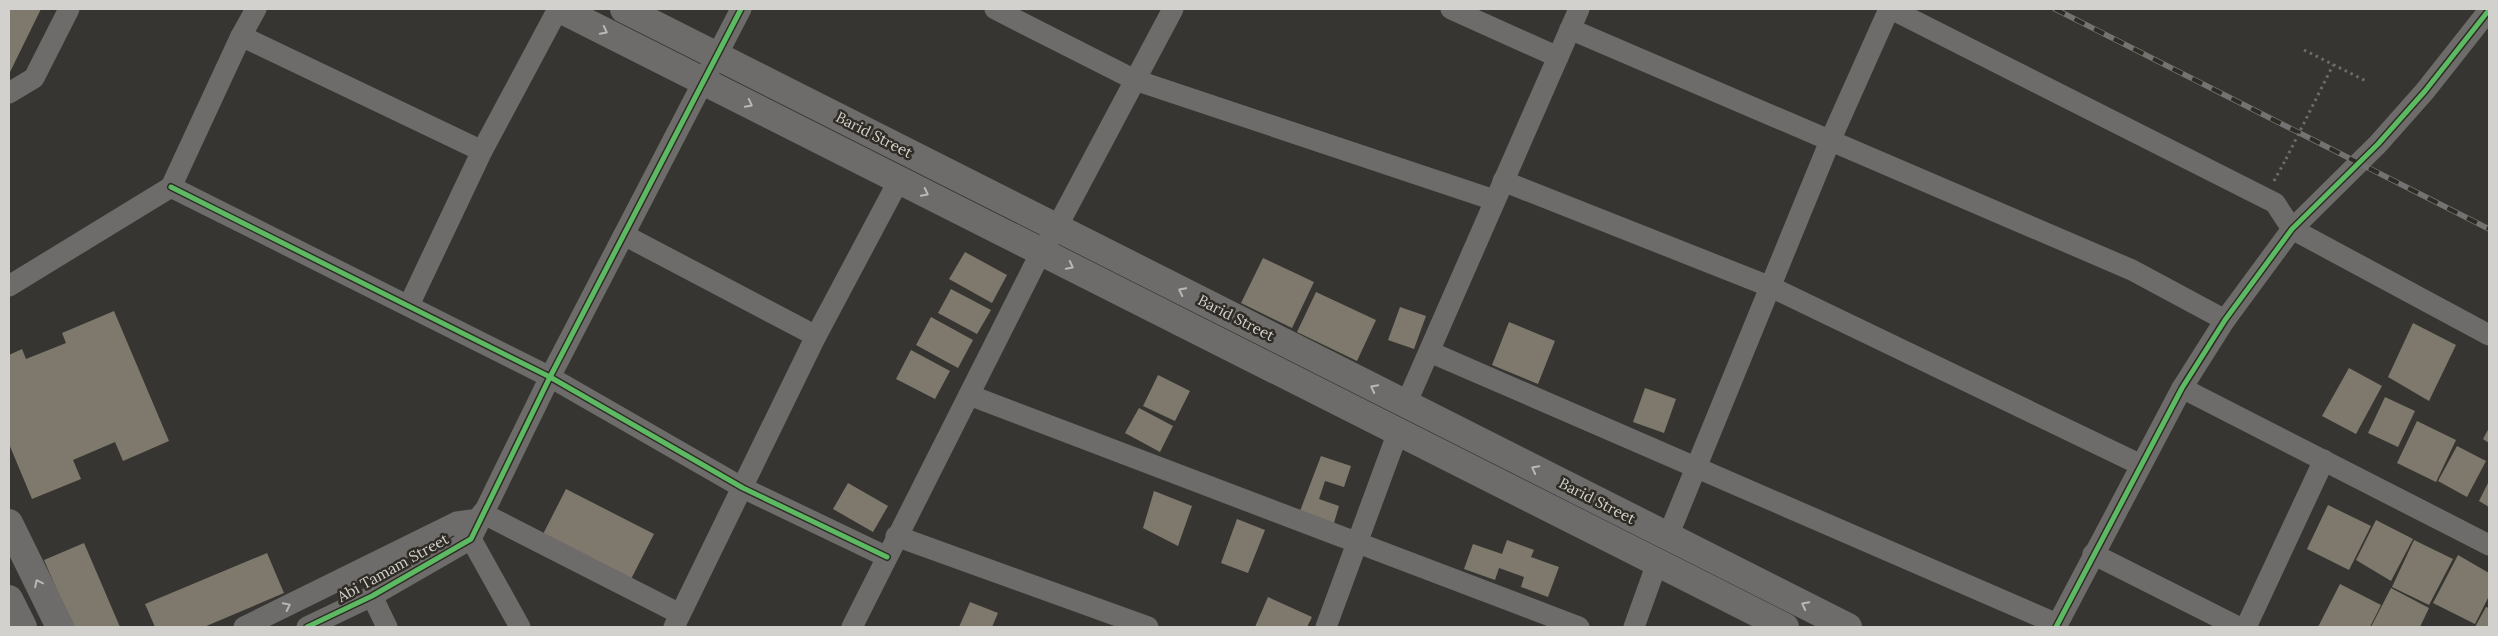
<svg xmlns="http://www.w3.org/2000/svg" width="2498" height="636" viewBox="0 0 2498 636" font-family="Lora,serif">
	<rect width="100%" height="100%" fill="#373531"/>
	<g fill="#7e796c">
		<polygon points="9,9 41,9 9,74"/>
		<polygon points="965,252 1007,275 992,303 949,279"/>
		<polygon points="1263,258 1314,282 1292,328 1241,303"/>
		<polygon points="951,289 991,310 977,334 938,313"/>
		<polygon points="1316,292 1376,320 1357,361 1297,332"/>
		<polygon points="1400,307 1426,316 1414,349 1388,340"/>
		<polygon points="114,311 169,441 123,461 115,442 73,460 81,479 32,499 9,444 9,355 22,349 26,359 66,343 62,333"/>
		<polygon points="931,317 973,340 958,368 916,345"/>
		<polygon points="1509,322 1555,341 1538,384 1492,365"/>
		<polygon points="2413,323 2456,345 2429,401 2388,377"/>
		<polygon points="911,350 950,371 935,399 896,379"/>
		<polygon points="2349,368 2382,386 2356,434 2322,416"/>
		<polygon points="1158,375 1190,391 1175,421 1143,406"/>
		<polygon points="1645,388 1676,399 1664,433 1633,422"/>
		<polygon points="2385,397 2415,411 2398,447 2368,433"/>
		<polygon points="1139,408 1173,426 1160,452 1125,433"/>
		<polygon points="2417,421 2456,440 2436,482 2397,463"/>
		<polygon points="2489,428 2489,443 2483,439"/>
		<polygon points="2457,446 2486,461 2467,497 2438,481"/>
		<polygon points="1321,456 1351,466 1344,487 1325,481 1319,499 1339,506 1334,523 1300,511"/>
		<polygon points="2489,481 2489,507 2479,501"/>
		<polygon points="848,483 888,506 873,532 833,509"/>
		<polygon points="566,489 654,534 628,585 540,540"/>
		<polygon points="1154,491 1192,506 1178,546 1143,528"/>
		<polygon points="2328,505 2371,526 2349,570 2307,549"/>
		<polygon points="1237,519 1265,530 1248,573 1221,563"/>
		<polygon points="2376,520 2413,539 2391,581 2356,560"/>
		<polygon points="1507,540 1534,550 1531,557 1559,567 1548,597 1521,587 1524,577 1499,568 1495,580 1464,569 1473,544 1502,554"/>
		<polygon points="2414,540 2453,559 2429,605 2392,587"/>
		<polygon points="84,543 120,627 73,627 44,560"/>
		<polygon points="267,553 284,593 204,627 155,627 145,604"/>
		<polygon points="2458,555 2489,573 2489,596 2475,624 2433,603"/>
		<polygon points="2340,584 2381,605 2370,627 2318,627"/>
		<polygon points="2391,588 2429,608 2420,627 2371,627"/>
		<polygon points="1268,597 1312,617 1307,627 1255,627"/>
		<polygon points="970,602 998,613 992,627 959,627"/>
		<polygon points="2486,607 2489,608 2489,627 2475,627"/>
	</g>
	<g fill="none" stroke-linecap="round" stroke-linejoin="round">
		<g stroke="#6e6c6b" stroke-width="3" stroke-dasharray="2.5 4" stroke-linecap="butt">
			<polyline points="2304,50 2366,81"/>
			<polyline points="2318,95 2333,65"/>
			<polyline points="2274,181 2286,159"/>
		</g>
		<g stroke="#6d6c6b" stroke-width="21">
			<polyline points="995,9 1135,80 1494,200"/>
			<polyline points="1451,9 1558,57"/>
			<polyline points="1891,9 2275,203 2292,229 2489,335"/>
			<polyline points="1570,29 2132,270 2225,320"/>
			<polyline points="241,36 482,151"/>
			<polyline points="9,93 34,78 69,9"/>
			<polyline points="1503,181 1771,287 2141,465"/>
			<polyline points="171,187 550,377 743,488 887,557"/>
			<polyline points="624,235 816,336"/>
			<polyline points="9,286 171,187 241,36 256,9"/>
			<polyline points="409,305 482,151 558,9"/>
			<polyline points="1430,352 2057,624"/>
			<polyline points="2182,388 2489,545"/>
			<polyline points="969,395 1579,627"/>
			<polyline points="1406,404 1579,9"/>
			<polyline points="482,513 680,614"/>
			<polyline points="462,529 471,539 520,627"/>
			<polyline points="896,536 1148,627"/>
			<polyline points="1668,536 1830,141 1889,9"/>
			<polyline points="2093,554 2238,627"/>
			<polyline points="372,596 387,627"/>
			<polyline points="244,627 457,522 479,519"/>
			<polyline points="307,627 372,596 471,539 550,377 741,9"/>
			<polyline points="674,627 816,336 899,180"/>
			<polyline points="852,627 1041,252 1057,227 1173,9"/>
			<polyline points="1326,627 1398,432"/>
			<polyline points="1634,627 1657,563"/>
			<polyline points="2056,627 2182,388 2225,320 2292,229 2378,144 2425,91 2489,10"/>
			<polyline points="2246,627 2324,460"/>
		</g>
		<g stroke="#6e6c6a" stroke-width="28">
			<polyline points="560,9 1785,627"/>
			<polyline points="624,9 1848,627"/>
			<polyline points="9,523 60,627"/>
			<polyline points="9,599 23,627"/>
		</g>
		<g stroke="#737371" stroke-width="5.5">
			<polyline id="rail" points="2055,9 2489,229"/>
		</g>
		<use href="#rail" stroke="#2f2c25" stroke-width="4" stroke-dasharray="11" stroke-linecap="butt"/>
		<polyline stroke="#6e6c6b" stroke-width="3" stroke-dasharray="2.5 4" stroke-linecap="butt" points="2286,159 2318,95"/>
		<g stroke="#2f2c25" stroke-width="8">
			<g id="cycleway">
				<polyline points="171,187 550,377 743,488 887,557"/>
				<polyline points="307,627 372,596 471,539 550,377 741,9"/>
				<polyline points="2056,627 2182,388 2225,320 2292,229 2378,144 2425,91 2489,10"/>
			</g>
		</g>
		<use href="#cycleway" stroke="#5cba63" stroke-width="5"/>
	</g>
	<defs><path id="oneway-chevron" d="M-2-3.5L2.5 0L-2 3.5" fill="none" stroke-width="1.6" stroke-linecap="round" stroke-linejoin="round" transform="scale(1.25)"/></defs>
	<g stroke="#bab8b4">
		<use href="#oneway-chevron" transform="translate(604 31) rotate(27)"/>
		<use href="#oneway-chevron" transform="translate(749 104) rotate(27)"/>
		<use href="#oneway-chevron" transform="translate(925 193) rotate(27)"/>
		<use href="#oneway-chevron" transform="translate(1070 266) rotate(27)"/>
		<use href="#oneway-chevron" transform="translate(1182 291) rotate(-153)"/>
		<use href="#oneway-chevron" transform="translate(1374 388) rotate(-153)"/>
		<use href="#oneway-chevron" transform="translate(1535 469) rotate(-153)"/>
		<use href="#oneway-chevron" transform="translate(38 583) rotate(-116)"/>
		<use href="#oneway-chevron" transform="translate(1805 605) rotate(-153)"/>
		<use href="#oneway-chevron" transform="translate(287 606) rotate(-26)"/>
	</g>
	<g text-anchor="middle" stroke-width="5" stroke-linejoin="round" paint-order="stroke">
		<g font-size="15" fill="#d3d1cd" stroke="#2f2c25">
			<text transform="translate(874 135) rotate(27)" y="5">Barid Street</text>
			<text transform="translate(1236 318) rotate(27)" y="5">Barid Street</text>
			<text transform="translate(1597 501) rotate(27)" y="5">Barid Street</text>
			<text transform="translate(393 568) rotate(-29)" y="5">Abi Tamam Street</text>
		</g>
	</g>
	<rect width="2498" height="636" fill="none" stroke="#d3d1cd" stroke-width="20"/>
</svg>
